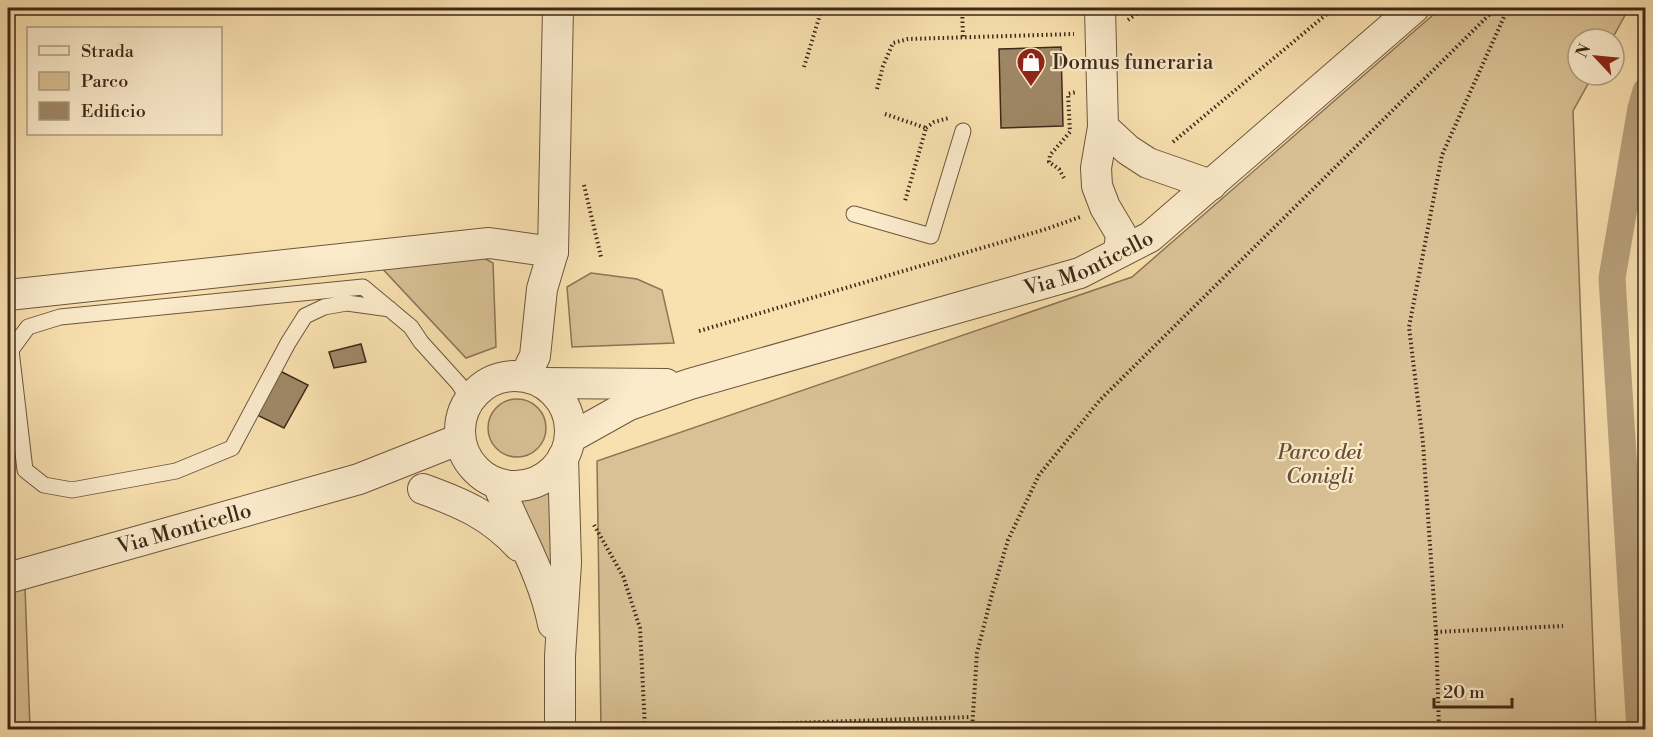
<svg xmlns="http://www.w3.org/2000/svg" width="1653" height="737" viewBox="0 0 1653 737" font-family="'Libre Bodoni',serif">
	<rect width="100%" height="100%" fill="#f9e0af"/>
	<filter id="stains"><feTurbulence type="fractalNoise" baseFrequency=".00333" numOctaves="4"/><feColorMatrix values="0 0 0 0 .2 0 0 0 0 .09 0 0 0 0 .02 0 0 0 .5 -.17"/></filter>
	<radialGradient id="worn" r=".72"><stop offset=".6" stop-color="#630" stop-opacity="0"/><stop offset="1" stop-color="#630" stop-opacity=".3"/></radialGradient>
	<g fill="#d9c195" stroke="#8c7456" stroke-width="1.5">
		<polygon points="1441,8 1629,8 1612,39 1578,39 1578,75 1593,75 1573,111 1596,729 601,729 597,461 1132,277"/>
		<polygon points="480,256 493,263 496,347 466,358 379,265"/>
		<polygon points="591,273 637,279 662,290 674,343 572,347 567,287"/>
		<circle cx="517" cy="428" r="29"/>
		<polygon points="552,482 555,580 512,495 522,495"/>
		<polygon points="25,586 30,729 8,730 8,591"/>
	</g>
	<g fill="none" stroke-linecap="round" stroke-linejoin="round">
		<polyline stroke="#b9a17c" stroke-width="27" points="1640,730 1612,278 1641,108 1646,91"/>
	</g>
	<g fill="#9f8867" stroke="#3e2818" stroke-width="1.5">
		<polygon points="1061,47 1063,126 1001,128 999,49"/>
		<polygon points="361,344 366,362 334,368 329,352"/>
		<polygon points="280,371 308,385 284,428 257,415"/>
	</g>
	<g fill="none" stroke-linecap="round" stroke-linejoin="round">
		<g stroke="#6d563e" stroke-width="17">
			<g id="service">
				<polyline points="854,214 931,236 963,131"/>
				<polyline points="390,309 347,303 324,307 305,316 288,343 232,448 176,471 72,490 44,485 25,470 11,350 28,327 60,317 363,287 411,327 421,342 459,384 469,400"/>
			</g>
		</g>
		<g stroke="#6d563e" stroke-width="32">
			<g id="minor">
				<polyline points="1100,8 1103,127 1096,168 1097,186 1105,207 1121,234 1119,252"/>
				<polyline points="1103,127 1128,150 1148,163 1211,185"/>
				<polyline points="8,295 489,243 553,252"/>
				<circle cx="515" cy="431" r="55"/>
				<polyline points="531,378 530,366 535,356 542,289 553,252 558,8"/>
				<polyline points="543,383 666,384"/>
				<path id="s1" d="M570,438l59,-33 61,-21 390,-111 70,-36 264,-229"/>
				<path d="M498,484c18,47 45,89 55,140"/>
				<path d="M423,489c39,14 67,26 96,57"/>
				<path id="s2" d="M8,578l351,-99 101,-40"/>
				<polyline points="560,730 560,656 566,563 563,457"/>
			</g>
		</g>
		<g stroke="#3e2818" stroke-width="4" stroke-dasharray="1.5 3" stroke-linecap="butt">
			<polyline points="962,8 963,37"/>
			<polyline points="1128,20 1144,8"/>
			<polyline points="804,67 822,8"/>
			<polyline points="877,89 883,66 893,43 908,39 1074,34"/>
			<polyline points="885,114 926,128 905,201"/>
			<polyline points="926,128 934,122 949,118"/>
			<polyline points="1173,142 1334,8"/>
			<polyline points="1064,178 1059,169 1049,162 1050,155 1070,132 1068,94 1076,92"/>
			<polyline points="584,185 601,257"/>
			<polyline points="699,331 1043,230 1080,217"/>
			<polyline points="594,525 623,576 640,628 645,728 971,717"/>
			<polyline points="1436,632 1563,626"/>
			<polyline points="972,730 977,653 992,594 1008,540 1039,475 1100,400 1496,8"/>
			<polyline points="1439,730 1436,632 1423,443 1409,327 1442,155 1508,8"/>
		</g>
		<use href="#service" stroke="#fbebcb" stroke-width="15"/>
		<use href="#minor" stroke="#fbebcb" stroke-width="30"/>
	</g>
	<defs>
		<g id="shop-pin" transform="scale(1.5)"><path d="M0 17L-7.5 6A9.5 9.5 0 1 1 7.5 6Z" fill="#8f2418" stroke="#fbebcb"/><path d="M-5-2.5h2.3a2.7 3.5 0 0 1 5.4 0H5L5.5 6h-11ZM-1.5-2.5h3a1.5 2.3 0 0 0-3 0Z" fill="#fff"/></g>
	</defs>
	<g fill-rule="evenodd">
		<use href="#shop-pin" x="1031" y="62"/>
	</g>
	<g text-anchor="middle" stroke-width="4.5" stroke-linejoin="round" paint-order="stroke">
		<g font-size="21" fill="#3e2818" stroke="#fbebcb" text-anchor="start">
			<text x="1052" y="69">Domus funeraria</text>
		</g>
		<g font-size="21" fill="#3e2818" stroke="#fbebcb">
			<text dy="7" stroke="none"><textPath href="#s1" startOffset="549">Via Monticello</textPath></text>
			<text dy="7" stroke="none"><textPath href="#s2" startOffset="183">Via Monticello</textPath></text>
		</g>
		<g font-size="21" font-style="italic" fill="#654e37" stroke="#fbebcb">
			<text x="1320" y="459">Parco dei<tspan x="1320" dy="24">Conigli</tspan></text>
		</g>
	</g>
	<rect width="1653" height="737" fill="none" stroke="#f9e0af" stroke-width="30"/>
	<rect x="9" y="9" width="1635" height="719" fill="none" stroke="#3e2818" stroke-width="3"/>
	<rect x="15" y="15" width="1623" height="707" fill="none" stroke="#3e2818" stroke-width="1.5"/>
	<rect x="27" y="27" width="195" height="108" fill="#fbebcb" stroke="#af9d83" stroke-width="1.5"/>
	<rect x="39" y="46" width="30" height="9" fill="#fbebcb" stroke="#af9d83" stroke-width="1.5"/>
	<text x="81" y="57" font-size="18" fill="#3e2818">Strada</text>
	<rect x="39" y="72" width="30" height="18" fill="#d9c195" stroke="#af9d83" stroke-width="1.5"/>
	<text x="81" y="87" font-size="18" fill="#3e2818">Parco</text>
	<rect x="39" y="102" width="30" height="18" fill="#9f8867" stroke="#af9d83" stroke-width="1.5"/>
	<text x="81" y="117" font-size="18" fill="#3e2818">Edificio</text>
	<g transform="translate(1596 57) rotate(296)"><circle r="28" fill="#fbebcb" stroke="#af9d83" stroke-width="1.5"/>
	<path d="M0-4.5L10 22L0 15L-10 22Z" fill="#8f2418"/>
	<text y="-9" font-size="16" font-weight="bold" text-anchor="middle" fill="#3e2818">N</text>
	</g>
	<path d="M1434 698v9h78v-9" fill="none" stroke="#3e2818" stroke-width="3"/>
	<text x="1443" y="698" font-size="18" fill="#3e2818" stroke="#fbebcb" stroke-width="4.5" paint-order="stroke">20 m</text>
	<rect width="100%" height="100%" filter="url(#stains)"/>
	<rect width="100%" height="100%" fill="url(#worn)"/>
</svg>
